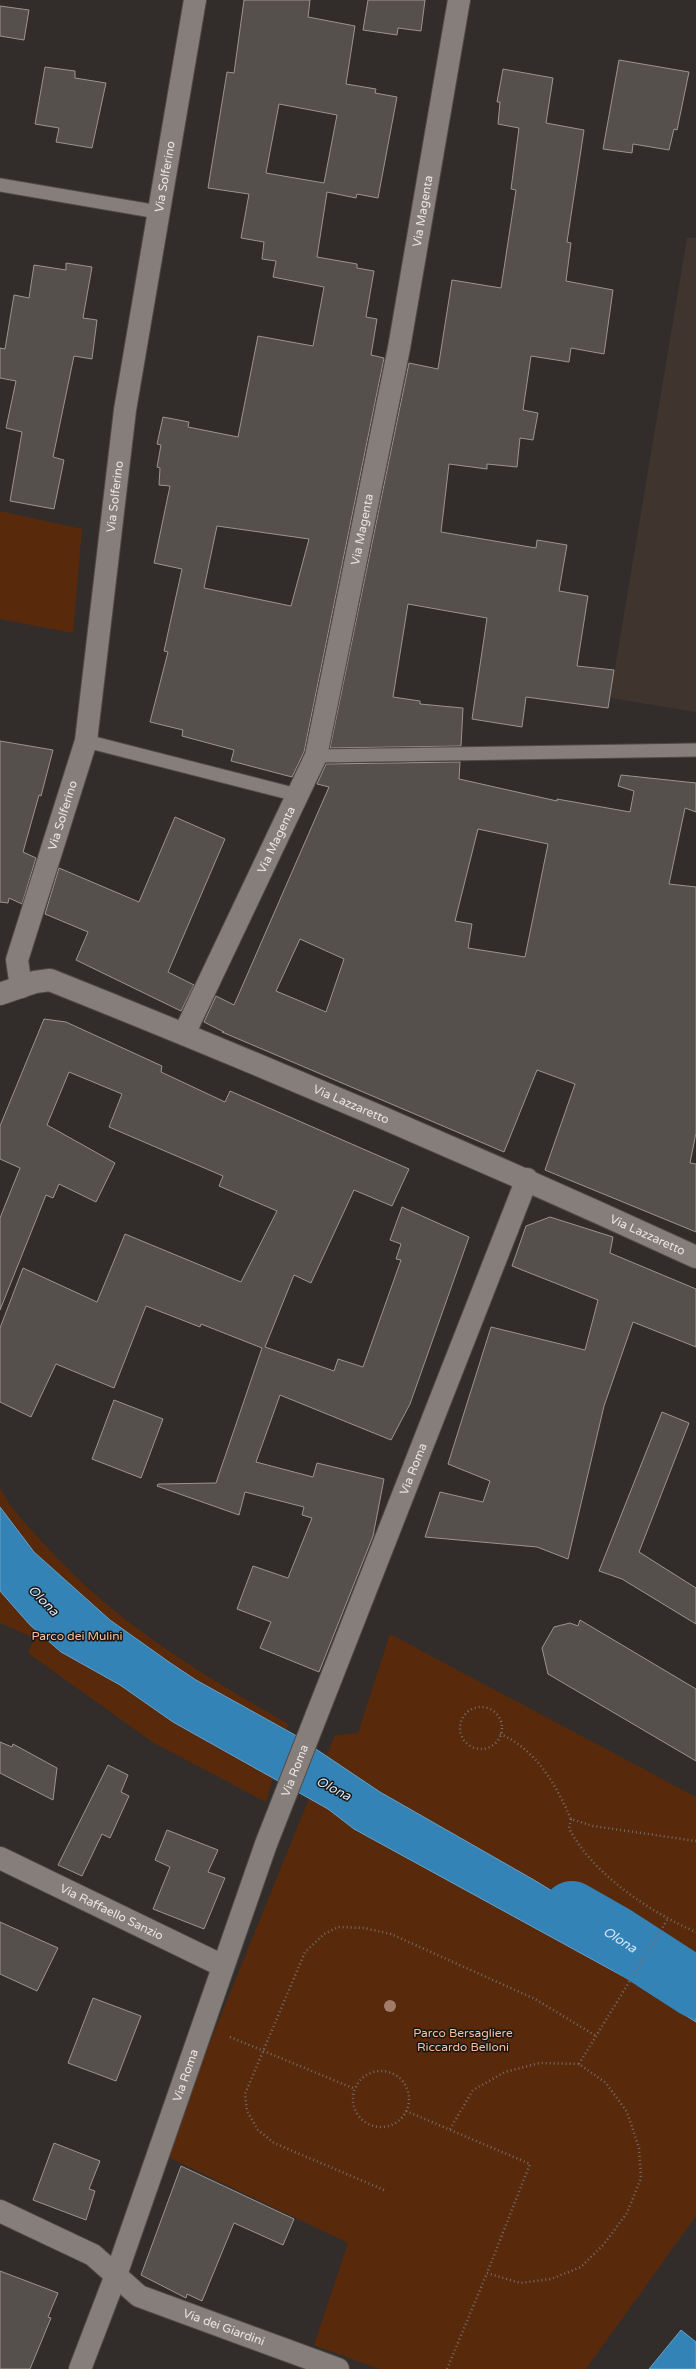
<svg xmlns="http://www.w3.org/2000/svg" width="696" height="2369" viewBox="0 0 696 2369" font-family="'Varela Round',sans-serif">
	<rect width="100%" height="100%" fill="#322d2a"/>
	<polygon fill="#3f342e" points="687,238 696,238 696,712 610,698"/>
	<g fill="#582a0b">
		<polygon points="0,511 82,529 73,633 0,619"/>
		<path d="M0,1488c12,23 29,40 47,59 70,77 151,125 241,177l-22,78 -112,-59 -126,-90 6,-15 -34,-15z"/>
		<polygon points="390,1634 696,1797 696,2216 586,2369 379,2369 314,2345 348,2243 164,2155 335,1735 358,1733"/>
	</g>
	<g fill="#3483b7" stroke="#6aa0c4">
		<polygon points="0,1507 34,1552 110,1620 169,1662 196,1680 295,1735 380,1792 534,1880 646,1948 628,1979 354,1829 328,1809 173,1722 120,1685 61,1652 30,1625 0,1591"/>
		<polygon points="655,1954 696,1979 696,2022 637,1985"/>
		<polygon points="681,2330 696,2342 696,2369 649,2369"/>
	</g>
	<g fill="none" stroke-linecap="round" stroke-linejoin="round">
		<path stroke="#3483b7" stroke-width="60" id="s1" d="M572,1911l42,24 82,53"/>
	</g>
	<g fill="#56504d" stroke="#9b9490" fill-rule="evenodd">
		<path d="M244,0h66l-2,17 47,9 -9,58 30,5 -1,4 22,4 -19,101 -21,-4 -1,4 -29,-6 -10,65 40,7v4l17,3 -8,46 11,2 -6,36 13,3 -80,394 -12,25 -61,-16 3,-11 -52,-14 1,-6 -33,-8 18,-70 -4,-1 18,-82 -28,-6 16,-77 -11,-1 1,-17 -3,-1 4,-22 -4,-1 6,-27 26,5 -1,5 50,10 20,-101 55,10 11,-59 -51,-10 3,-16 -14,-2 2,-17 -23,-4 8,-44 -41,-6 19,-116 7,1zM279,104l58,11 -13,68 -58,-10zM217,526l92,13 -18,67 -87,-18z"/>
		<polygon points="368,0 425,0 421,31 398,28 397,35 363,30"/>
		<polygon points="0,6 29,10 24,40 0,36"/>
		<polygon points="619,60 689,72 677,130 674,129 669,150 633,144 632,153 603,149"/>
		<polygon points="45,67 75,71 75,78 106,83 92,148 56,142 59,128 35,124"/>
		<polygon points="503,69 553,78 546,123 584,130 567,242 571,243 566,281 613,290 604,354 571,348 569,362 531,356 523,410 538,413 533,440 520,438 517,467 487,464 487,469 449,464 441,532 536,548 537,540 567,545 559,591 588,596 577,666 614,670 608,708 526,697 522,727 472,719 487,618 408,604 393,697 420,701 420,704 463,708 461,746 330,748 409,363 438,369 452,280 501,288 516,190 511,189 519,128 498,124 500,102 497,102"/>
		<polygon points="66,263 92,267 83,318 97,320 92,359 74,356 53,457 64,460 54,509 10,501 22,432 6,428 16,381 0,378 0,348 5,349 14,295 29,298 34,265 66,270"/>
		<polygon points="0,741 53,750 41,796 39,795 23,852 36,858 22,904 9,898 8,903 0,902"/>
		<path d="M460,762l-1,17 98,22v-2l73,13 4,-21 -16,-5 3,-11 75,8v29l-11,-4 -16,76 27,3v246l-6,30 6,1v68l-151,-62 30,-86 -38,-14 -33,82 -282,-120h2l-20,-10 12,-26 18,9 95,-218 -12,-3 9,-20zM478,829l70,15 -23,113 -57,-9 4,-24 -17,-3zM300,939l44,20 -18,53 -50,-21z"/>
		<polygon points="175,817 225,839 168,972 194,985 181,1011 76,960 88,932 45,914 59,868 139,902"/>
		<polygon points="44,1019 66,1022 162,1066 161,1072 225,1102 230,1091 409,1169 392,1206 354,1190 311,1283 294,1275 265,1347 334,1371 338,1359 363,1367 401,1260 396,1259 401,1244 390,1240 402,1207 469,1237 410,1404 391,1440 280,1395 256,1462 313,1477 317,1463 384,1479 373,1536 319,1672 260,1648 271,1622 237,1609 253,1566 288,1578 312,1518 302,1515 304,1507 245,1492 239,1515 157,1486 158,1484 216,1483 262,1348 201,1324 200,1327 146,1306 114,1388 56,1364 31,1417 0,1402 0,1328 23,1268 97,1302 125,1234 241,1282 277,1211 219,1186 223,1176 109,1127 122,1094 69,1072 47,1125 115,1163 96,1202 59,1184 53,1198 46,1195 0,1310 0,1218 20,1168 0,1159 0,1126"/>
		<polygon points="550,1217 613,1237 610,1253 696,1289 696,1347 633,1322 604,1406 568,1559 537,1547 425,1537 440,1492 483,1502 490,1481 448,1464 491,1327 585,1350 598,1300 512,1266 526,1226"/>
		<polygon points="114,1400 163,1419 141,1478 92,1459"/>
		<polygon points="662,1412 689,1423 639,1552 696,1588 696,1624 622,1579 599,1571"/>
		<polygon points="580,1620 696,1689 696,1761 548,1674 542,1648 554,1627 570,1623 578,1626"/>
		<polygon points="0,1742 12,1747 13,1744 57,1768 53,1800 0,1773"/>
		<polygon points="108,1765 128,1775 121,1792 129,1796 110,1838 102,1834 82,1876 58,1865"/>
		<polygon points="167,1830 218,1850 208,1872 225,1878 204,1929 153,1909 170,1867 155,1860"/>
		<polygon points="0,1922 58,1948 37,1991 0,1974"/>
		<polygon points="93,1998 141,2016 116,2081 68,2063"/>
		<polygon points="54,2143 100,2161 89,2189 95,2191 86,2220 33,2200"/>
		<polygon points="181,2166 294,2219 283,2245 234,2223 202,2301 187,2294 186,2298 141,2275"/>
		<polygon points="0,2271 58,2293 48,2317 51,2318 30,2369 0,2369"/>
	</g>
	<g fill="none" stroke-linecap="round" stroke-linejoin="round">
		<g stroke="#504b48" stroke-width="15">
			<g id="lane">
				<polyline points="0,185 158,212"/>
				<polyline points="86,741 297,795"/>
				<polyline points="316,756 696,750"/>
			</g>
		</g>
		<g stroke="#504b48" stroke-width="24">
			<g id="street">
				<path id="s2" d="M21,987l-4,-27 69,-219 39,-331 70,-410"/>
				<path id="s3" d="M0,994l35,-12 15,-2c218,87 433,179 646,277"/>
				<path id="s4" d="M184,1034l132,-278 83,-408 60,-348"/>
				<path id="s5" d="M0,1858l223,108"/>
				<path id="s6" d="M0,2211l93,44 46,41 199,73"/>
				<path id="s7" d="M80,2369l36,-94 150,-431 261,-665"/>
			</g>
		</g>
		<g stroke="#736e6c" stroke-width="2.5" stroke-dasharray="1 3" stroke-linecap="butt">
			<circle cx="481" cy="1728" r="21"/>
			<path d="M500,1734c36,15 56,51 71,85l22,7 103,15"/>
			<path d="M571,1819l-2,9c22,45 82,85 127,104"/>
			<polyline points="230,2037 355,2089"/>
			<polyline points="579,2064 667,1920"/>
			<circle cx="381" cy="2099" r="28"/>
			<polyline points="406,2111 530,2164 487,2273"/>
			<polyline points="384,2190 274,2143 258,2130 247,2111 245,2094 305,1952 324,1934 338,1927 364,1928 391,1934 535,1999 596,2036"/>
			<polyline points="447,2369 487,2273 520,2283 551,2279 581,2267 604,2244 627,2213 641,2178 639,2148 627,2112 606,2083 579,2064 540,2063 505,2072 473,2090 450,2129"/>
		</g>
		<use href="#lane" stroke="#857e7b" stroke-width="13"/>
		<use href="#street" stroke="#857e7b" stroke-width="22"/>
	</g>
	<circle fill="#a17d69" cx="390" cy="2006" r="6"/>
	<g text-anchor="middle" stroke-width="3" stroke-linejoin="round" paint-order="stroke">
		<g font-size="12" fill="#e9e5e3" stroke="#181614">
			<text dy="4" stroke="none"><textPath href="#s2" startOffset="827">Via Solferino</textPath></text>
			<text dy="4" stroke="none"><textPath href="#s4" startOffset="863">Via Magenta</textPath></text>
			<text dy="4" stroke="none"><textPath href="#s2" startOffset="503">Via Solferino</textPath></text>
			<text dy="4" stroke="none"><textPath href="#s4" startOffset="539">Via Magenta</textPath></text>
			<text dy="4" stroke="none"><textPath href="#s2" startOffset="179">Via Solferino</textPath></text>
			<text dy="4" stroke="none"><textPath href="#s4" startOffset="215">Via Magenta</textPath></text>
			<text dy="4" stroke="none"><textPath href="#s3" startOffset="378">Via Lazzaretto</textPath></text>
			<text dy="4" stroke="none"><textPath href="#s3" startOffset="702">Via Lazzaretto</textPath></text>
			<text dy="4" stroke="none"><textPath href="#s7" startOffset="960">Via Roma</textPath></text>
			<text dy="4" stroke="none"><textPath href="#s7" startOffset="636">Via Roma</textPath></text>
			<text dy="4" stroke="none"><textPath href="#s5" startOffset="124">Via Raffaello Sanzio</textPath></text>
			<text dy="4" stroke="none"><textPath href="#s7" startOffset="312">Via Roma</textPath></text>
			<text dy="4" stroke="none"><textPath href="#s6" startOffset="255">Via dei Giardini</textPath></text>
		</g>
		<g font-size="12" fill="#fcbe9c" stroke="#181614">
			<text x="77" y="1640">Parco dei Mulini</text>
			<text x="463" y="2037">Parco Bersagliere<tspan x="463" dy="14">Riccardo Belloni</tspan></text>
		</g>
		<g font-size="13" font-style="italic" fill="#d5e7f6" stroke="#181614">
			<text transform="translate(44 1600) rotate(45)" y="5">Olona</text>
			<text transform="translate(334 1788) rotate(27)" y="5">Olona</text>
			<text dy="5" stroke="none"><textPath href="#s1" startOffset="56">Olona</textPath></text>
		</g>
	</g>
</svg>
